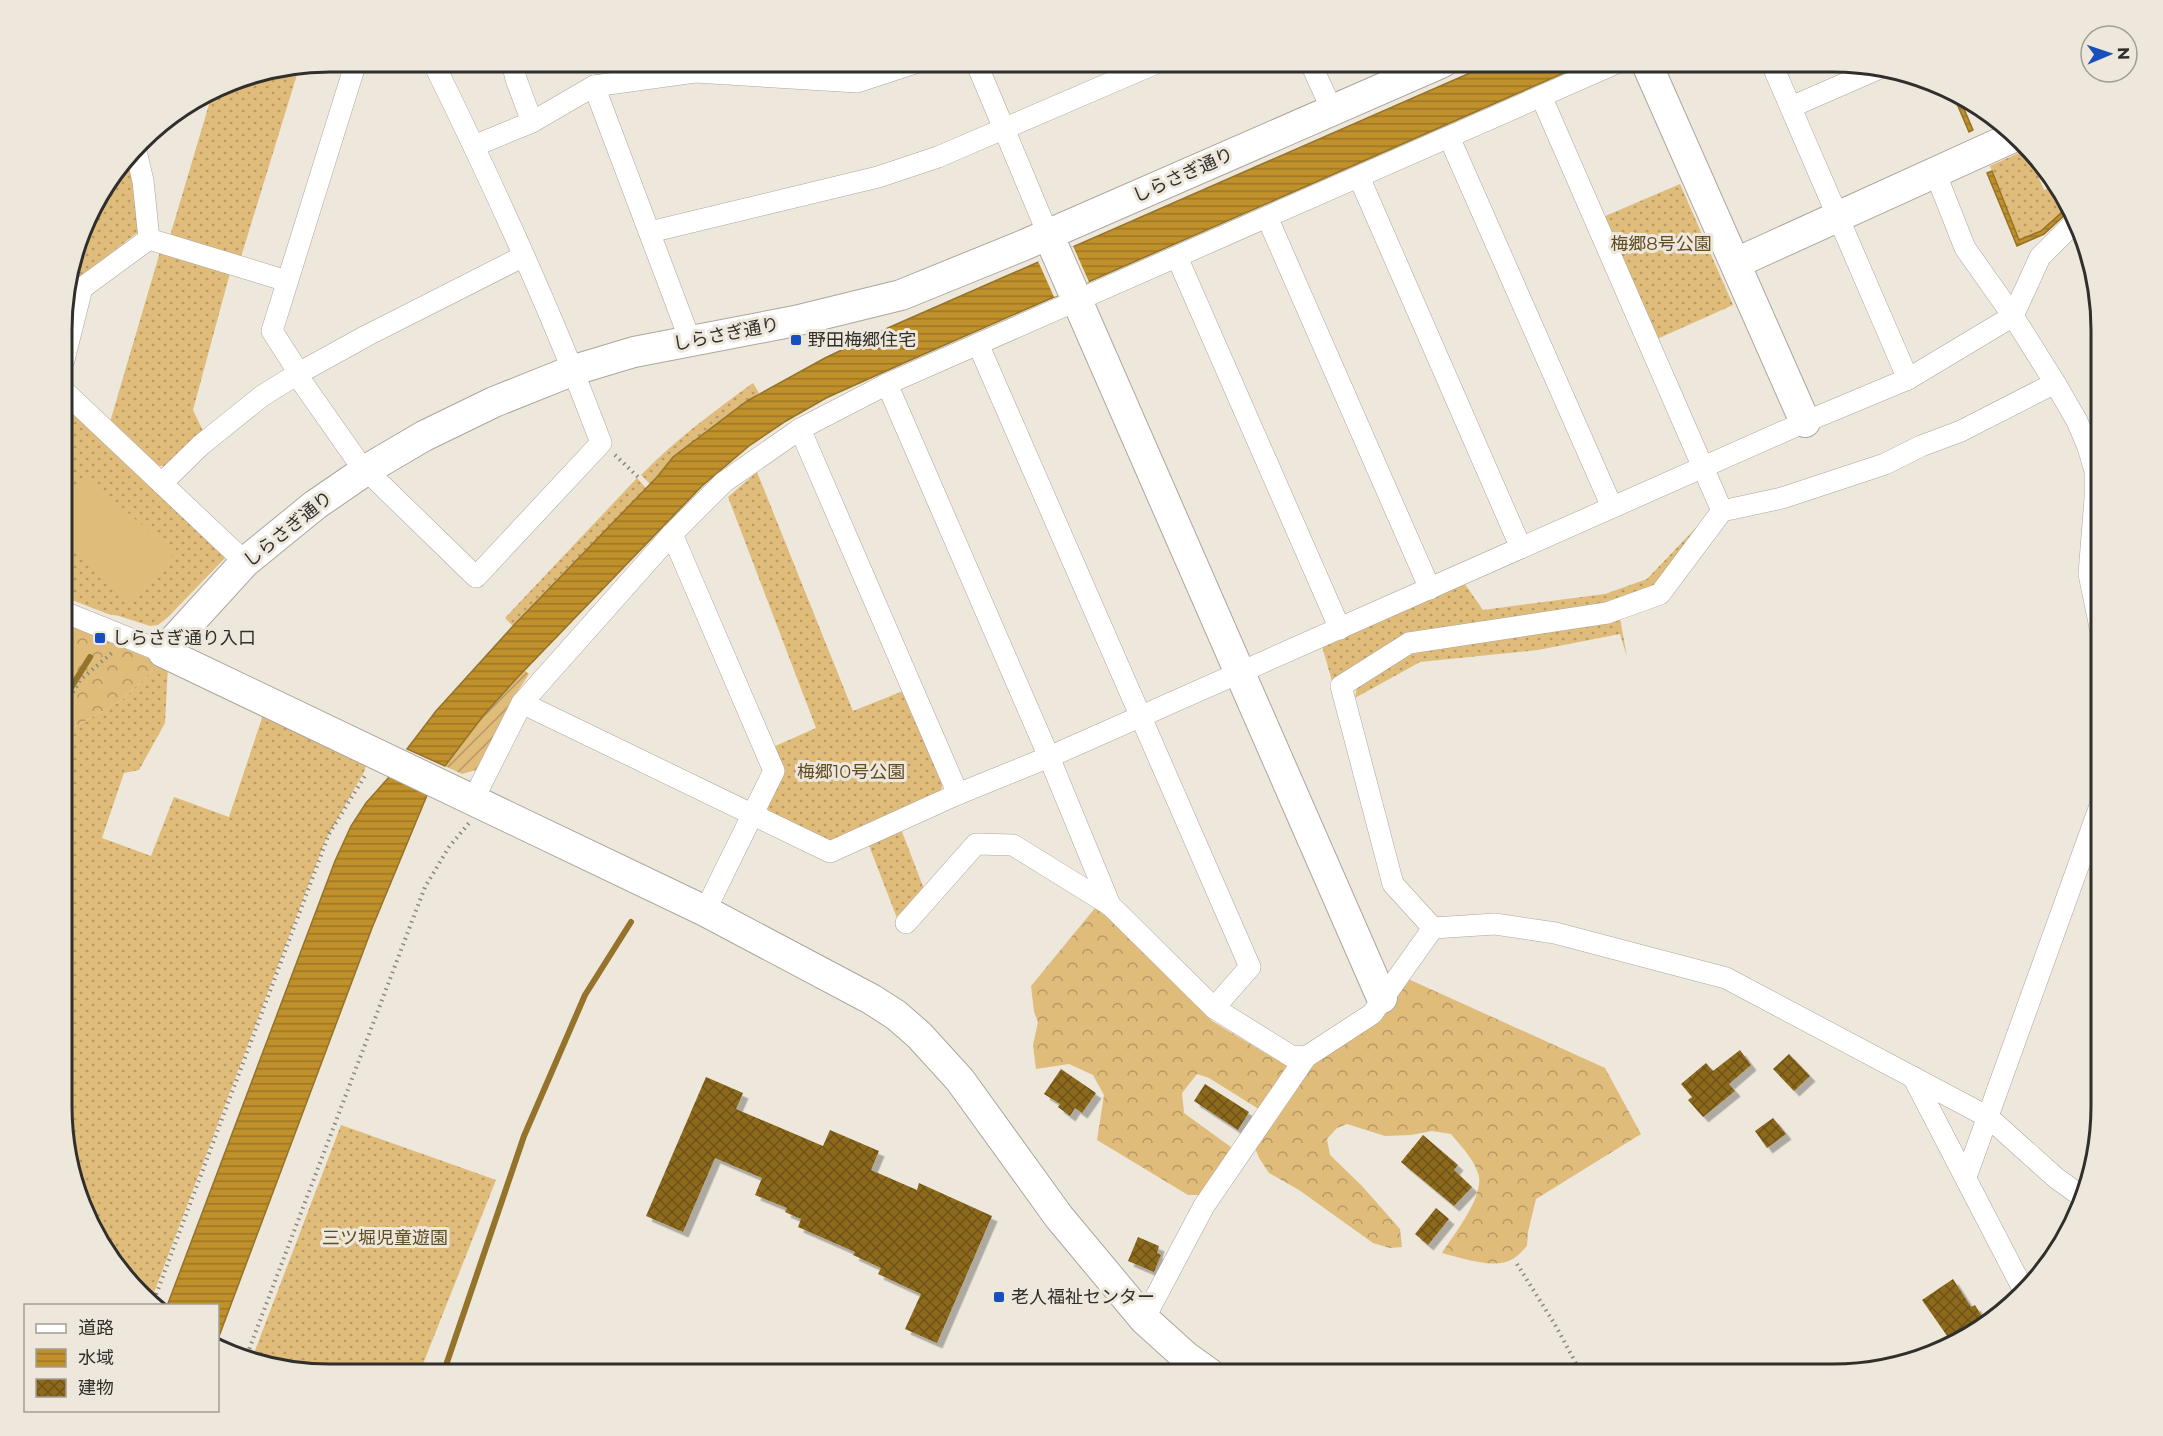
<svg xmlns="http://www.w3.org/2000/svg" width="2163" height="1436" viewBox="0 0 2163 1436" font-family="Montserrat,'Noto Sans JP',sans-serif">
	<defs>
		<pattern id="grass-dots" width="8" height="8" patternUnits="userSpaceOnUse" patternTransform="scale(1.5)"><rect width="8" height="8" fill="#e0bc7b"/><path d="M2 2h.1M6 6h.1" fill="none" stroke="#b69965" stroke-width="1.8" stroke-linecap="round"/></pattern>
		<pattern id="forest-crowns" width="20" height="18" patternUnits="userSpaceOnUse" patternTransform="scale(1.5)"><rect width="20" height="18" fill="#e0bc7b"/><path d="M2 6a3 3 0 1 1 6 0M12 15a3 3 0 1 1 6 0" fill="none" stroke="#b69965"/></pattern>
		<pattern id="garden-furrows" width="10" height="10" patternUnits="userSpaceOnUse" patternTransform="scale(1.5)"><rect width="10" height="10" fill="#e0bc7b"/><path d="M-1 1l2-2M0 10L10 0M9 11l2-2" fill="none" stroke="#b69965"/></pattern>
		<pattern id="water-rules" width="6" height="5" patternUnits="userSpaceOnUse" patternTransform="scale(1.5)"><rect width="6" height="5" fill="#c0902a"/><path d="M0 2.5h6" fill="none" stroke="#9d7624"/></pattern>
		<pattern id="building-cross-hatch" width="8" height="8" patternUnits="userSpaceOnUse" patternTransform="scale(1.5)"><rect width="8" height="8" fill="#8d691b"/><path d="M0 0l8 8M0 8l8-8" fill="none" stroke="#6e5218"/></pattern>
		<filter id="shadow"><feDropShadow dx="5.5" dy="5.5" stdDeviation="0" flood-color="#0004"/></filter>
	</defs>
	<rect width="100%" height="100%" fill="#ede7dc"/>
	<g fill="url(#grass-dots)">
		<polygon points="299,68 241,257 170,236 213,91 228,82"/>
		<polygon points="2023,151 2031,159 2044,190 2056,186 2066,196 2069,206 2041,231 2019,240 1990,166"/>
		<polygon points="129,164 134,181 138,232 73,283 64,321 64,296 89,211 125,165"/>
		<polygon points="1680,184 1733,305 1657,339 1603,217"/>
		<polygon points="160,252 230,273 193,410 204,433 167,466 158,466 110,422"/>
		<path d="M753,383l6,10 -86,64 -23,27 -9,-9c34,-35 72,-63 112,-92z"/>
		<polygon points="64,403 225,554 225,558 167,618 158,625 150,626 119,616 108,614 64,597"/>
		<polygon points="757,472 853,711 903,691 943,784 940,793 830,841 769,812 766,803 773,747 816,728 728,497"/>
		<polygon points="637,478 646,488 513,626 505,618"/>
		<polygon points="1709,514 1654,587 1608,603 1404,635 1332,681 1322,646 1464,583 1483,610 1605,594 1647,579"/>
		<polygon points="1620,618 1627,657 1620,634 1538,650 1420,662 1355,698 1357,686 1411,653"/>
		<polygon points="160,663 168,666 165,723 139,770 124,773 102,838 151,856 174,797 229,817 264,712 366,763 365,770 325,841 152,1298 98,1240 64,1140 64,741 73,728 122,700"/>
		<polygon points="901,829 924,889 902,915 897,918 868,843"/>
		<polygon points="341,1125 496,1180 419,1374 330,1374 251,1361"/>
	</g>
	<g fill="url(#forest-crowns)">
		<polygon points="791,62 892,62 859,72 800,72"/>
		<polygon points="64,623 160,663 122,700 73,728 64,741"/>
		<polygon points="1095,908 1114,922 1212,1021 1270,1056 1293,1067 1262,1111 1209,1078 1197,1074 1182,1093 1184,1113 1235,1150 1208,1190 1199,1195 1188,1195 1097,1140 1104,1095 1093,1075 1069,1064 1036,1069 1033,1045 1038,1022 1034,1012 1031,986"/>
		<path d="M1406,978l199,90 36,66 -105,65 -8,33 -1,14c-4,4 -9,10 -14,13 -18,11 -52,-1 -71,-6 12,-19 44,-58 36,-80 -5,-15 -18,-28 -27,-39l-19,-3 -21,4 -26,1 -38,-12 -10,4 -10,11 3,16 32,31 38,43 2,18 -12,1 -17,-5 -74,-53 -30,-17 -10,-15 -5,-13 52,-78z"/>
	</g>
	<polygon fill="url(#garden-furrows)" points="524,670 529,674 510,703 476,770 462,774 445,766 483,716"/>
	<polygon fill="#e0bc7b" points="86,476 174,553 130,602 64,543 64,501"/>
	<g fill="url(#water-rules)" stroke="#95732a" stroke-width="1.5">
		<polygon points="1495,62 1589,62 906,362 826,398 786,421 749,446 702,486 517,678 483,716 445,766 407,749 436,711 513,626 657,477 673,457 747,401 825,358 890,327"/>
		<polygon points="1952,92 1958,95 1973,130 1969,132"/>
		<polygon points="1992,171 2019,240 2041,231 2069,206 2070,210 2044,234 2017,246 1987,173"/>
		<polygon points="390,776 428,793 372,928 218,1339 218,1306 167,1306 335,861 351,826 366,803"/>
	</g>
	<polygon fill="#ede7dc" points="1073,246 1089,282 1054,297 1038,261"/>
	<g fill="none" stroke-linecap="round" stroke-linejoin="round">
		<g stroke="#95732a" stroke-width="6">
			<polyline points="64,699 90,657"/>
			<polyline points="443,1374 524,1136 585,995 631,922"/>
		</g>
	</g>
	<g fill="url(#building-cross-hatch)" filter="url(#shadow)">
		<polygon points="1740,1050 1751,1065 1729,1084 1735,1091 1703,1117 1688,1100 1692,1097 1681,1084 1706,1063 1713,1071"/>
		<polygon points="1789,1054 1810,1076 1794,1091 1773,1069"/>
		<polygon points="1061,1069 1096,1093 1082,1113 1075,1108 1070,1116 1058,1107 1060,1104 1044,1094"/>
		<polygon points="706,1077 743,1093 736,1109 823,1146 830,1130 879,1151 871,1170 917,1190 919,1183 992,1216 937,1343 905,1329 921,1294 878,1274 881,1268 853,1255 855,1252 798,1227 801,1219 785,1212 787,1208 755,1195 762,1178 715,1158 683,1232 646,1216"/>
		<polygon points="1205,1084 1249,1112 1238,1130 1194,1101"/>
		<polygon points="1773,1118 1786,1134 1767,1148 1755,1131"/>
		<polygon points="1423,1135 1458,1165 1454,1170 1472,1187 1454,1206 1401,1162"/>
		<polygon points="1436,1208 1449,1219 1428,1245 1415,1234"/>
		<polygon points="1138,1237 1159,1246 1157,1253 1161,1255 1154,1272 1128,1261"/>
		<polygon points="1953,1279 1971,1307 1975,1305 1983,1318 1950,1340 1922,1300"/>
	</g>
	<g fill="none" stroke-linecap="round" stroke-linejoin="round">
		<g stroke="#aca69c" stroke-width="22">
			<g id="street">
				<polyline points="512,62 516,79 532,122"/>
				<polyline points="976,62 1048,234"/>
				<polyline points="1310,62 1332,110"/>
				<polyline points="1771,62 1908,379"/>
				<polyline points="594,86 690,340"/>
				<polyline points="1541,96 1722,511"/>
				<polyline points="1791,107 1878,69"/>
				<polyline points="1449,137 1612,507"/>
				<polyline points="474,146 532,122 594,86 695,72 857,82 918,62"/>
				<polyline points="136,151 143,181 149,239 287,281"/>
				<polyline points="1935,172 1965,248 2013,316 2055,383 2077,421 2088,447 2095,471 2095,498 2089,574 2101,632"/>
				<polyline points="1359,177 1521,548"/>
				<polyline points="1267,217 1430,589"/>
				<polyline points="650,232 878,177 938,157 1159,62"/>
				<polyline points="1177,257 1340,629"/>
				<polyline points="978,344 1250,967 1214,1008"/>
				<polyline points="64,360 82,288 149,239"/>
				<polyline points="299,373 272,331 356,62"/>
				<polyline points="297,375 356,459"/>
				<polyline points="887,384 1049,757 1110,905 1214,1008 1291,1056 1306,1057"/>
				<polyline points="64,391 245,562"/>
				<polyline points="800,429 958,794"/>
				<path d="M366,470l110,107 125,-134c-49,-131 -107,-257 -168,-381"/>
				<polyline points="162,483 201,445 262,396 299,373 366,336 524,256"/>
				<polyline points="672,534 774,771 705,911"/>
				<polyline points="64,612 163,652"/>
				<polyline points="522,703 830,852 958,794 1049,757 1805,422 1908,379 2013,316 2040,257 2074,223"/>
				<polyline points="473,800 522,703 672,534 724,482 800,429 887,384 1619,62"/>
				<polyline points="906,923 976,844 1013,845 1110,905"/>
				<polyline points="1433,928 1393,884 1341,686 1409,643 1607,613 1660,594 1722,511 1782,498 1885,464 1921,446 1961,431 2055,383"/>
				<polyline points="1913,1077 2022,1287"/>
				<polyline points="1966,1177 2101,803"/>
				<polyline points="1144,1319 1204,1206 1306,1057 1372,1014 1433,928 1495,924 1555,933 1726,978 1988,1117 2056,1178 2084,1198"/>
			</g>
		</g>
		<g stroke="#aca69c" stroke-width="32">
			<g id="secondary">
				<polyline points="1646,62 1805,422"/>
				<polyline points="1048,234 1382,998"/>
				<polyline points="1736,263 2011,138"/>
				<polyline points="1210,1374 1185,1356 1144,1319 1059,1217 960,1080 919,1035 896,1015 871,999 705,911 163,652 245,562 315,505 366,470 424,436 494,402 574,370 634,352 795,321 901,295 1024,245 1443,62"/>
			</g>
		</g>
		<g stroke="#8a867f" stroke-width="4" stroke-dasharray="1.5 4.5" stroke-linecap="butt">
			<polyline points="615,455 638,477"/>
			<polyline points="64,708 80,680 113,652"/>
			<polyline points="1517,1264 1554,1323 1582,1374"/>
			<polyline points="154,1300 329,834 366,774"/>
			<polyline points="245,1360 425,887 449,847 469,823"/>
		</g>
		<use href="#street" stroke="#fff" stroke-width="21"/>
		<use href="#secondary" stroke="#fff" stroke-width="30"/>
	</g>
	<g fill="#1750bc" stroke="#ede7dc" stroke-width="2">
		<rect x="790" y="334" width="12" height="12" rx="3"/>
		<rect x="94" y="632" width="12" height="12" rx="3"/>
		<rect x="993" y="1291" width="12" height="12" rx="3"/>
	</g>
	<g text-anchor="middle" stroke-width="6" stroke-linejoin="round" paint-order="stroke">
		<g font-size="18" fill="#312f2b" stroke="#ede7dc">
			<text transform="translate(1183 175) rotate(-24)" y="6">しらさぎ通り</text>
			<text transform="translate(726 334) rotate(-11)" y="6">しらさぎ通り</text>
			<text transform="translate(288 529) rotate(-39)" y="6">しらさぎ通り</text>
		</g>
		<g font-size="18" fill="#604b23" stroke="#ede7dc">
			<text x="1661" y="250">梅郷8号公園</text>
			<text x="851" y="778">梅郷10号公園</text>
			<text x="385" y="1244">三ツ堀児童遊園</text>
		</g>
		<g font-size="18" fill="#312f2b" stroke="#ede7dc" text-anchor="start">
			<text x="808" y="346">野田梅郷住宅</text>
			<text x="112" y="644">しらさぎ通り入口</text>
			<text x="1011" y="1303">老人福祉センター</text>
		</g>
	</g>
	<path d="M0 0H2163V1436H0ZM330 72H1833A258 258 0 0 1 2091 330V1106A258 258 0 0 1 1833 1364H330A258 258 0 0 1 72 1106V330A258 258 0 0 1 330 72Z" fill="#ede7dc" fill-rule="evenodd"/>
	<path fill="none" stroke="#312f2b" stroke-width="3" d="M330 72H1833A258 258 0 0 1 2091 330V1106A258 258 0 0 1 1833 1364H330A258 258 0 0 1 72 1106V330A258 258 0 0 1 330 72Z"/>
	<rect x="24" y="1304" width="195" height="108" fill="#ede7dc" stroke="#a29d95" stroke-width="1.5"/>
	<rect x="36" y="1324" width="30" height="9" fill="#ffffff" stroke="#a29d95" stroke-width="1.5"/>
	<text x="78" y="1334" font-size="18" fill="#312f2b">道路</text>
	<rect x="36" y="1349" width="30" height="18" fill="url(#water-rules)" stroke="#a29d95" stroke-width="1.5"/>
	<text x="78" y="1364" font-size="18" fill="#312f2b">水域</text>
	<rect x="36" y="1379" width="30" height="18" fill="url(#building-cross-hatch)" stroke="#a29d95" stroke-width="1.5"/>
	<text x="78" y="1394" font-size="18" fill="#312f2b">建物</text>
	<g transform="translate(2109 54) rotate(88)"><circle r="28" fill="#ede7dc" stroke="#a29d95" stroke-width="1.5"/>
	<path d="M0-4.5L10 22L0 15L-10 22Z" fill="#1750bc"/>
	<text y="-9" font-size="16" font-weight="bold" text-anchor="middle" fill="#312f2b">N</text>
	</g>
</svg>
